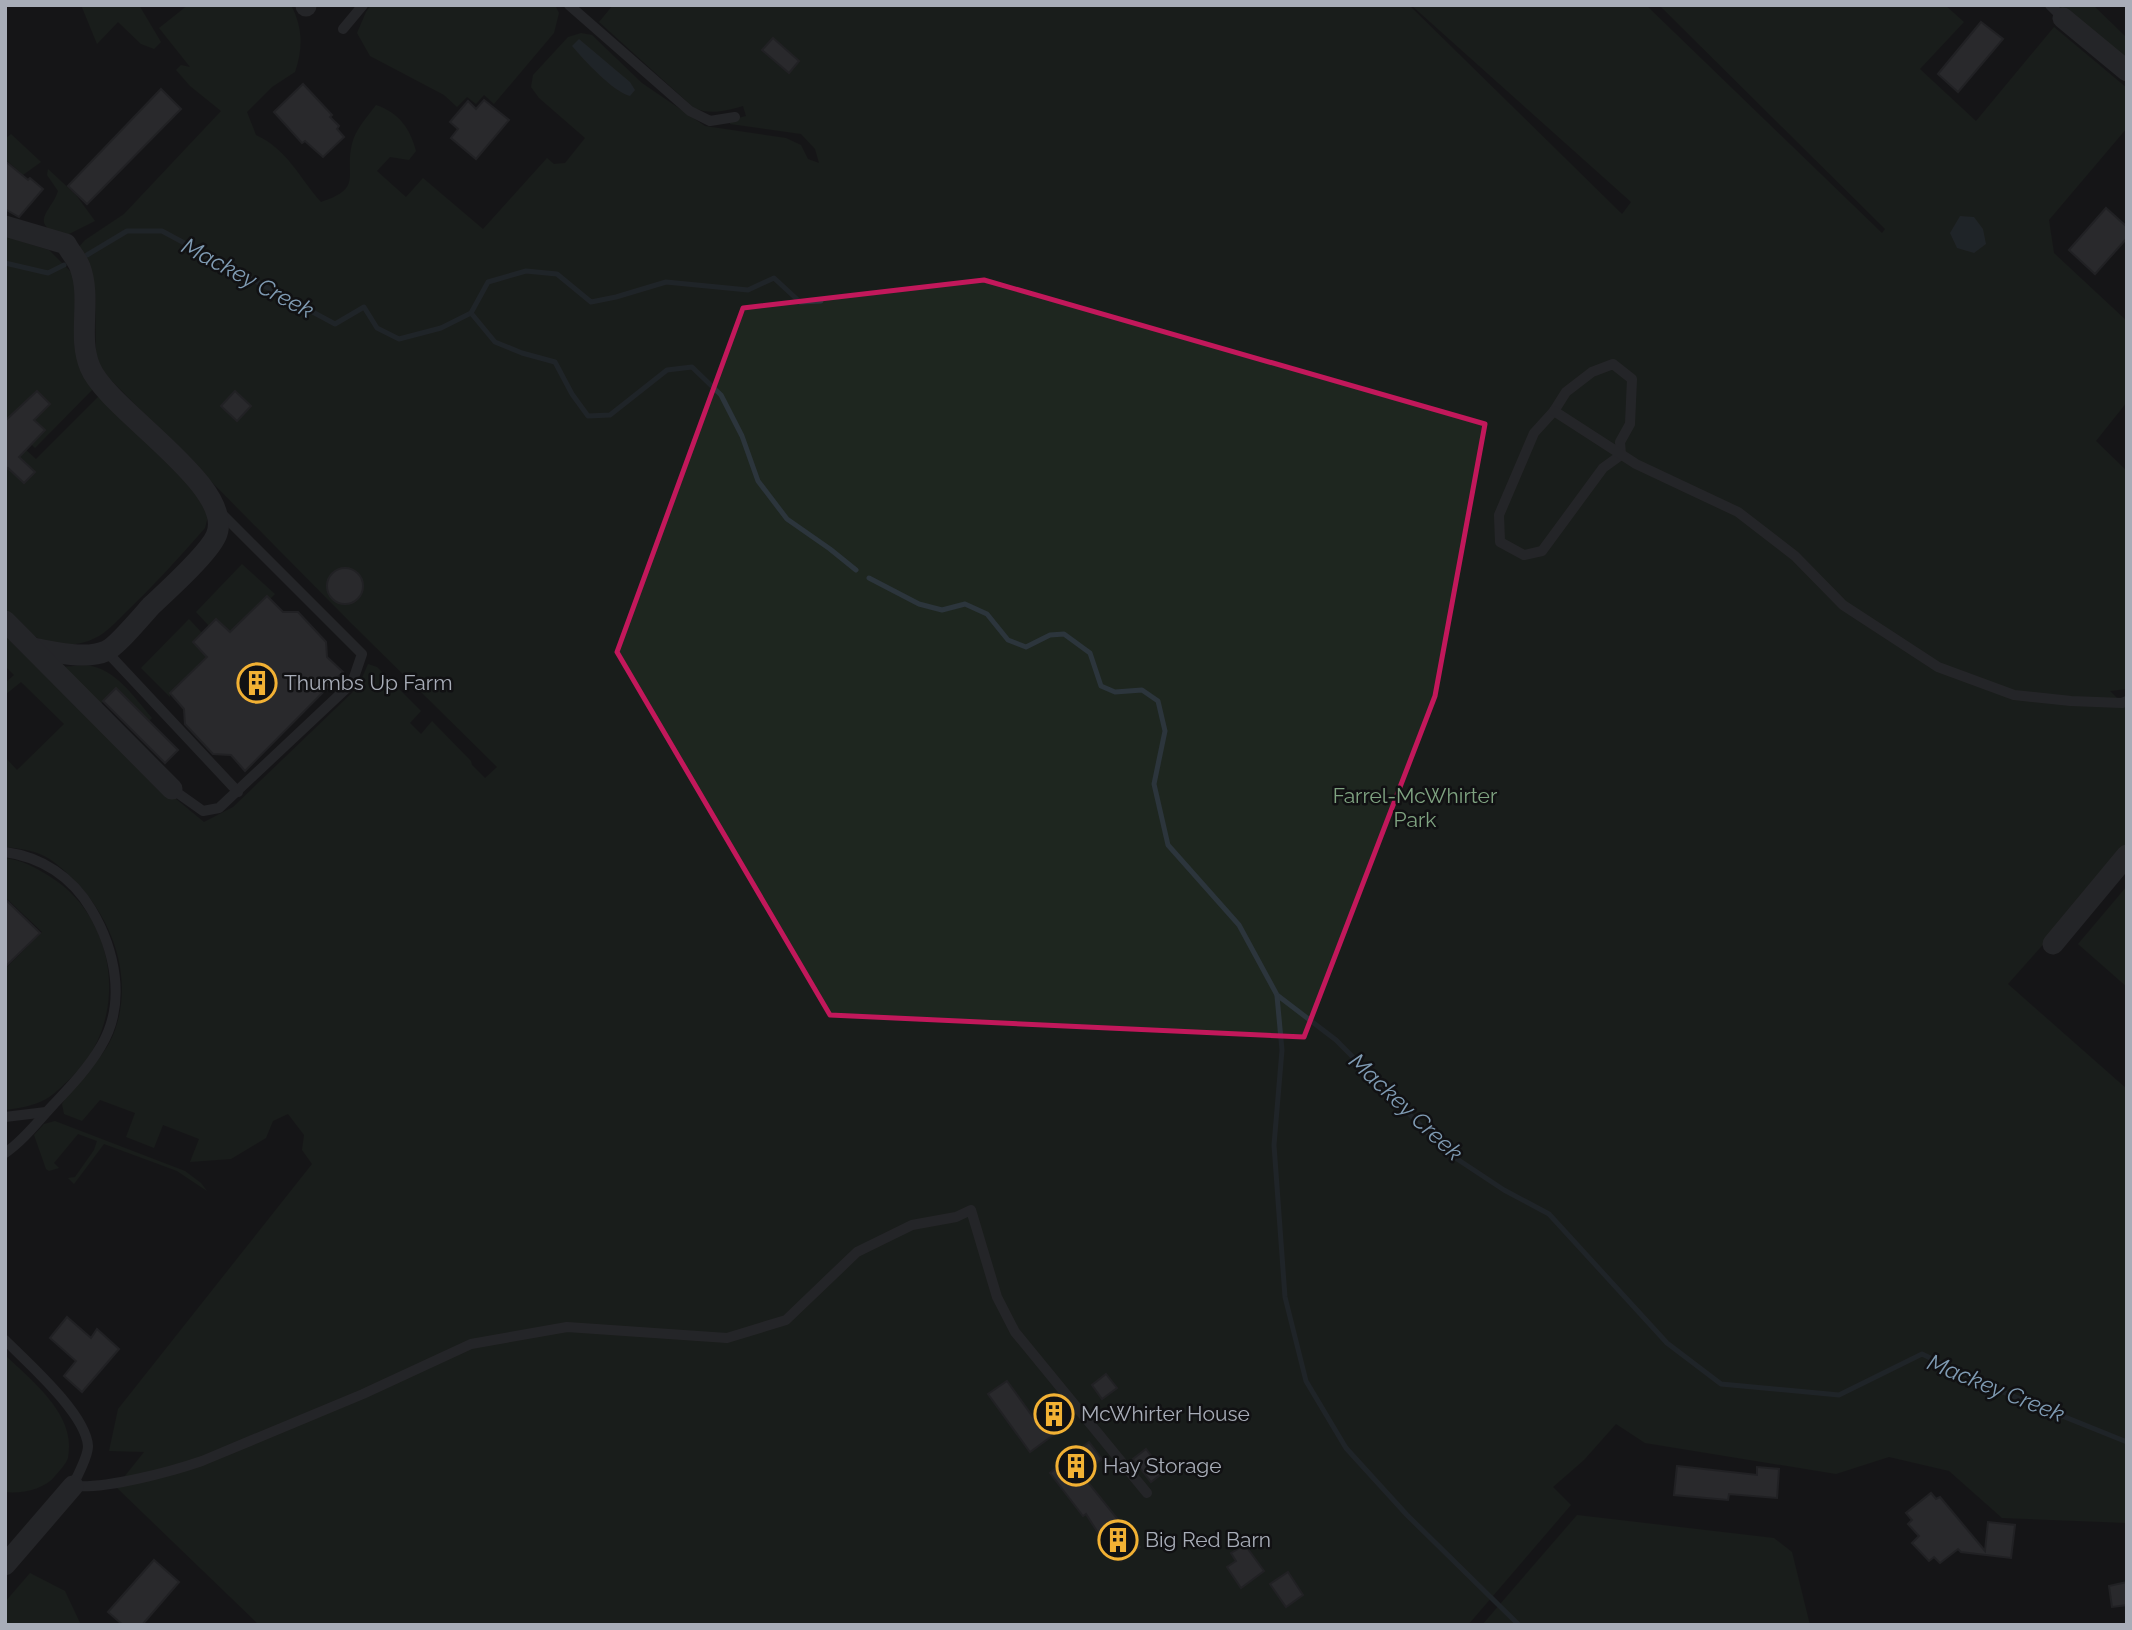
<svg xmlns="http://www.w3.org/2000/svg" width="2132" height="1630" viewBox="0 0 2132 1630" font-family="Raleway,sans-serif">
	<rect width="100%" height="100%" fill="#161618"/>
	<g fill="#1e261f">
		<polygon points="81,5 139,5 161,42 154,49 141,44 118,22 97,44"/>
		<path d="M188,5h103c12,23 12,43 4,67l-23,15 -25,25 9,23c32,15 42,41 65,67 43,-14 23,-26 31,-58 3,-14 15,-27 24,-39 23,8 34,23 40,46l-7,9 -19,-3 -13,14 29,26 17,-19 60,51 64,-71 7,6 11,-1 20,-25 -46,-40 -8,-11 2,-12 35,-38 13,-4 11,2 50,48 63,43 81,12 15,7 7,14 11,4 -4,-14 -14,-15 -71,-10v-4l16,-4 -3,-10c-18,5 -32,9 -49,2l-95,-86 14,-17h796l213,209 9,-12 -220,-197h235l236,228 3,-4 -226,-224h286l19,17 -44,47 56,52 78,-94 73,61v40l-78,92 5,33 73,68v81l-31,39 31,30v218l-17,2 17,17v142l-119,134 119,105 -2,222h2v212l-125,-5 -53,-47 -60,-14 -53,17 -191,-31 -29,-19 -32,36 -31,27 18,18 -103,120h-1209l-143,-138 28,-35 -35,-1 9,-42 194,-245 -10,-14 2,-15 -16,-21 -15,7 -7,17 -35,21 -41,3 9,-23 -36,-14 -9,23 -28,-11 9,-24 -35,-13 -18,21 -18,-7 -2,-10c16,-25 43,-45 53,-74 19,-54 -3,-113 -43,-152 -8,-8 -19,-18 -30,-23 -10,-5 -26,-7 -37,-8v-90l12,13 47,-46 -43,-42 -16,13v-12l9,-8 -9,-9v-31l165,159 34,28 29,-15 125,-120 10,-23 9,3 44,44 -11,12 11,11 11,-13 39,40 1,4 13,13 12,-11 -147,-145 -254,-257 -1,-77 -8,-23 -10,-16 8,-9 39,-26 97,-103 -31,-25 -14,-16 5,-5 9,2 -31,-39z"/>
		<polygon points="371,5 555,5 559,13 554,33 494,104 484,95 476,104 467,97 457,107 444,95 370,56 357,33 366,12"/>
		<polygon points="2056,5 2093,5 2127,38 2127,66"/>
		<polygon points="11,134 41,162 23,175 5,159 5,139"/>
		<path d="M48,169l28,26 19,26 -30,15c-39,-12 -13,-25 -7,-45l-11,-16z"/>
		<path d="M5,236l44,14 23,23 22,115 -59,60 -4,-4 -5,6 10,9 65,-65 89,87 18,35 -3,12c-26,30 -53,59 -81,86 -9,9 -18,19 -29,24 -15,8 -37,9 -53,2 -14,-6 -26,-20 -37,-31z"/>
		<polygon points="242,564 275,594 270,599 267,596 230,632 216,619 209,626 196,612"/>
		<polygon points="189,619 202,633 193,642 207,657 170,693 170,697 141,668"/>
		<path d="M87,665c30,5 46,31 65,53l-3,3 -33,-33 -16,17 -40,-38z"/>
		<path d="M5,858c17,2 30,9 44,18 70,42 81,146 22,202 -8,7 -16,16 -25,21 -13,7 -26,9 -41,11v-141l37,-37 -37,-35z"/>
		<polygon points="2127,886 2127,987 2078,944"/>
		<polygon points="55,1121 185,1171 201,1183 207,1191 177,1171 104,1144 74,1184 68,1178 75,1177 94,1150 97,1141 78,1134 54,1163 59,1168 49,1171 46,1169 34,1135 44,1124"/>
		<path d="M5,1355c27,26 72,60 63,103 -2,6 -9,13 -13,18 -10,13 -33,18 -50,16z"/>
		<polygon points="1577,1515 1774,1538 1792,1552 1810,1625 1482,1625"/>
		<polygon points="30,1573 65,1591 81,1625 5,1625 5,1602"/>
	</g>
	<g fill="#2c353c">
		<path d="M579,39l51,43 5,8 -5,6c-17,-4 -46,-36 -58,-50z"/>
		<polygon points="1960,216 1974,217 1983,229 1986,244 1974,253 1957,248 1950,233"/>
	</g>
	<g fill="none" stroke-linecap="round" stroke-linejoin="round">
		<g stroke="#2c353c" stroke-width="5">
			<polyline points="87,255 127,231 162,231 335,324 364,307 377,328 399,339 441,328 471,313 495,342 522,353 555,362 572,394 588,416 610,415 667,370 692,367 721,395 742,436 758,481 787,519 830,549 856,570"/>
			<polyline points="5,263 48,273 64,265"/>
			<polyline points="471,313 488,282 526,271 557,274 591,302 616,297 666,282 748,290 774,278 800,302 821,301"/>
			<polyline points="869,578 919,604 942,610 965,604 987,614 1008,640 1026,647 1050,635 1064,634 1090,653 1101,686 1115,692 1142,690 1158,701 1165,731 1154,784 1168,845 1239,925 1277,995 1336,1040 1448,1153 1504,1190 1549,1214 1667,1343 1721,1384 1839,1395 1922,1354 1993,1388 2127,1442"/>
			<polyline points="1277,996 1282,1050 1274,1145 1285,1297 1306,1381 1346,1448 1407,1515 1519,1625"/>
		</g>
	</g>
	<g fill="#404145" stroke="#303034" stroke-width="2">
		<polygon points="1981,22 2003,39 1958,92 1938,74"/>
		<polygon points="773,38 799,61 789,73 762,50"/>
		<polygon points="303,84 332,115 330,117 339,126 337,129 344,137 323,157 305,141 302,143 274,112"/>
		<polygon points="161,89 181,109 87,204 68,186"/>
		<polygon points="484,100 509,120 476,159 451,138 458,129 450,122 468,101 476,109"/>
		<polygon points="5,161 28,180 30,178 43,189 19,217 5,209"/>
		<polygon points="2106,208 2127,227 2127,238 2095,274 2069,250"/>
		<polygon points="37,391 50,404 34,420 45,430 19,457 35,472 24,483 8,468 5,471 5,421"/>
		<polygon points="235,391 251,406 237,421 221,406"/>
		<circle cx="345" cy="586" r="18"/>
		<polygon points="267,596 283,612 298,612 326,642 327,657 343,672 245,771 231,755 213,754 185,724 184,709 170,693 207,657 193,642 216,619 230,632"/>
		<polygon points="116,688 178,750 165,763 103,701"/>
		<polygon points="5,899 40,933 5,967"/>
		<polygon points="67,1317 91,1338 97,1329 119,1349 82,1392 64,1376 76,1361 50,1338"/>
		<polygon points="1106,1374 1117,1388 1102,1399 1092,1385"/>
		<polygon points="1007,1381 1033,1417 1059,1398 1075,1419 1030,1452 988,1394"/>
		<polygon points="1089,1442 1102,1459 1082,1475 1140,1547 1121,1561 1115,1554 1113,1556 1086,1514 1083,1516 1050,1473"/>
		<polygon points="1146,1449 1164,1472 1151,1482 1133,1459"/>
		<polygon points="1677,1466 1757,1475 1757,1467 1779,1469 1777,1498 1729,1494 1728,1500 1674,1495"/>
		<polygon points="1931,1493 1936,1499 1940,1497 1985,1551 1988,1522 2015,1525 2011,1558 1961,1552 1958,1549 1940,1563 1934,1557 1929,1561 1912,1543 1919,1536 1908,1524 1912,1520 1906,1513"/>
		<polygon points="1245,1545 1264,1571 1241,1588 1227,1567 1236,1561 1231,1553"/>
		<polygon points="154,1560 179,1582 142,1625 123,1625 108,1612"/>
		<polygon points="1288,1572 1303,1595 1286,1607 1270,1584"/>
		<polygon points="2127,1582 2127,1605 2112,1607 2109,1586"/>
	</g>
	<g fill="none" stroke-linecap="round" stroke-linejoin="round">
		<g stroke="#37383d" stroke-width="10">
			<polyline points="569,5 690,111 710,121 735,117"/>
			<polyline points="2050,5 2063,18"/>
			<polyline points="343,29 363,5"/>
			<polygon points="1613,364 1632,379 1630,424 1620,442 1621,455 1603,468 1542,551 1524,555 1500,542 1499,515 1534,433 1554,411 1566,392 1592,372"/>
			<polyline points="1554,411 1636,464 1738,512 1795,556 1843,605 1938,667 2014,695 2071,701 2122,703 2127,701"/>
			<polyline points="106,651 238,792"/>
			<polyline points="172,789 203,811 219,808 352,683 362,654 219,511"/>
			<path d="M5,852c37,5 67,25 86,57 24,40 36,94 10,137 -12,21 -30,40 -47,58 -16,17 -30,36 -49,49"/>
			<polyline points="5,1117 46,1112"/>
			<path d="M5,1340c23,23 81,74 83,106 0,12 -11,29 -15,40 33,3 97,-14 129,-25l161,-67 108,-50 96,-17 160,11 59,-18 71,-68 55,-27 44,-8 15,-7 26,87 18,35 132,161"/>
		</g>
		<g stroke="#37383d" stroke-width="21">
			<polyline points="306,5 306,6"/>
			<polyline points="2063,18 2127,71"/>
			<path d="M5,226l61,18c4,8 11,15 14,23 12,32 -3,69 10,100 17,43 148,120 126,169 -8,18 -49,55 -65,70 -9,10 -35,41 -45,45 -19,9 -54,1 -73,-3"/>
			<polyline points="5,621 172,789"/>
			<polyline points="2053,944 2127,855"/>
			<polyline points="5,1565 73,1486"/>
		</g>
	</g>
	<path d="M0 0H2132V1630H0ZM984,280l501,144 -50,272 -131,341 -474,-22 -213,-363 126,-344z" fill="#161618" fill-opacity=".55" fill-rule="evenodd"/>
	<path fill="none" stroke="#c2185b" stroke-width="5" stroke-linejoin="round" d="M984,280l501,144 -50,272 -131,341 -474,-22 -213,-363 126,-344z"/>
	<defs>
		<g id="building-ring" transform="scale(2.0125)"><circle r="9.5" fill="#111113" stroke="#f2b134" stroke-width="1.5"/><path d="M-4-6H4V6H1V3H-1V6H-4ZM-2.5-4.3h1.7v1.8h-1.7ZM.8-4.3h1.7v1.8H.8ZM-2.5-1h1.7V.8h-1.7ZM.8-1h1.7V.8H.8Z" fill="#f2b134"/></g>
	</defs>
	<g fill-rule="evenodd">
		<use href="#building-ring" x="257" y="683"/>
		<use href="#building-ring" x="1054" y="1414"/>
		<use href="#building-ring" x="1076" y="1466"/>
		<use href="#building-ring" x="1118" y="1540"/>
	</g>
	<g text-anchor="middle" stroke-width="5" stroke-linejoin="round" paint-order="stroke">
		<g font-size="21" fill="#a8adb8" stroke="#111113" text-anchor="start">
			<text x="284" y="690">Thumbs Up Farm</text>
			<text x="1081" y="1421">McWhirter House</text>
			<text x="1103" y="1473">Hay Storage</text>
			<text x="1145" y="1547">Big Red Barn</text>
		</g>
		<g font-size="21" fill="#7fa381" stroke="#111113">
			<text x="1415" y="803">Farrel-McWhirter<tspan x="1415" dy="24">Park</tspan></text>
		</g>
		<g font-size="23" font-style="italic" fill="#7f9bb3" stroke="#111113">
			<text transform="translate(248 278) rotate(28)" y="8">Mackey Creek</text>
			<text transform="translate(1406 1107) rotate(43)" y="8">Mackey Creek</text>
			<text transform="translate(1996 1388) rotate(22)" y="8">Mackey Creek</text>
		</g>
	</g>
	<rect width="2132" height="1630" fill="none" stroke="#a8adb8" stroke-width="14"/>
</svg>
